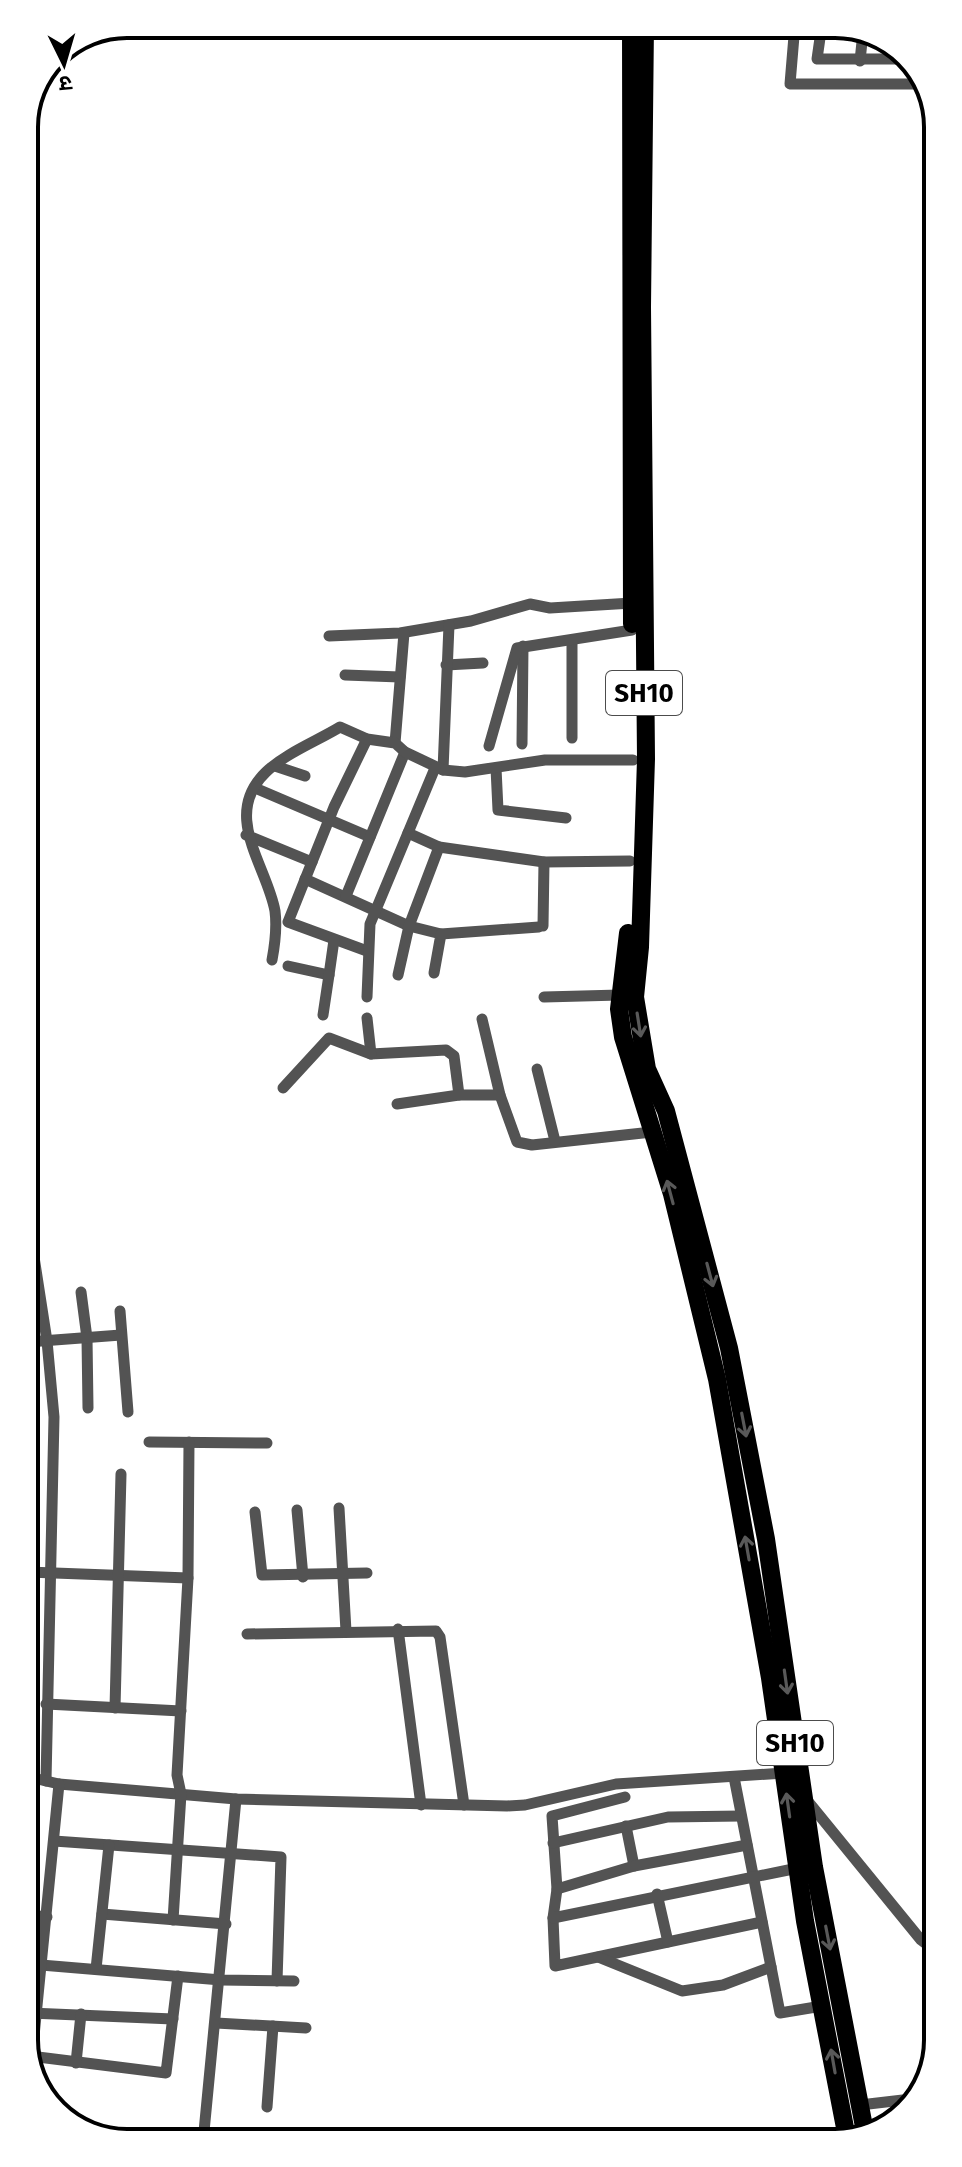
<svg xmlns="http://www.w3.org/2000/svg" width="962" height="2167" viewBox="0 0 962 2167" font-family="'Fira Sans','Noto Sans Devanagari',sans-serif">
	<rect width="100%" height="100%" fill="#fff"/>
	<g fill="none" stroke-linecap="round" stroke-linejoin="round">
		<g stroke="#535353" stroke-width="11">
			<polyline points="795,24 790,84 926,84"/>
			<polyline points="822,24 817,59 907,59"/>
			<polyline points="860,61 863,32"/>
			<polyline points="329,636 400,633 471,621 530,604 550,608 632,603"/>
			<polyline points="572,642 572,738"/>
			<polyline points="446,665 483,663"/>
			<polyline points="345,675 400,677"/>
			<polyline points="395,743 404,633"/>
			<polyline points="522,744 523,646"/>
			<polyline points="489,746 517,648 632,630"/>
			<polyline points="275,766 305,776"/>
			<polyline points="496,768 498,810 566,818"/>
			<polyline points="443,770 449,625"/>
			<polyline points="255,788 370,837"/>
			<polyline points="246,835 312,862"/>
			<polyline points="439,847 544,862 630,861"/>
			<polyline points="305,879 409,926 441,934 434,973"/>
			<polyline points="346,896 405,752"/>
			<polyline points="543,926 544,862"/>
			<polyline points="441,934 539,927"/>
			<polyline points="367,951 288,922 334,807 367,739"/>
			<path d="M272,960c3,-16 5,-33 3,-49 -8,-45 -54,-96 -9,-139 20,-19 51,-31 74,-45l27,12 28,4 10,9 38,18 22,2 80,-12h88"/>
			<polyline points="288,966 329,975 334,940"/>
			<polyline points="398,975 409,926 439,847 408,833"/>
			<polyline points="367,997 370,924 435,768"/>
			<polyline points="544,997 620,995"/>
			<polyline points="323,1015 329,975"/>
			<polyline points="367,1018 371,1054 446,1050 454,1056 459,1095"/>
			<polyline points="482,1019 500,1095 517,1142 532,1145 652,1132"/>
			<polyline points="537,1069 555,1141"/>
			<polyline points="283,1088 329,1038 371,1054"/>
			<polyline points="397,1104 459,1095 500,1095"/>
			<polyline points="34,1257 47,1341 54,1417 46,1781"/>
			<polyline points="81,1292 87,1338 88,1408"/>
			<polyline points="120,1311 128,1412"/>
			<polyline points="28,1342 121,1335"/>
			<polyline points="149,1442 267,1443"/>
			<polyline points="339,1508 346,1631"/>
			<polyline points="297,1510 303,1577"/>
			<polyline points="255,1512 262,1575 367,1573"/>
			<polyline points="28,1572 188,1578"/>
			<polyline points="398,1629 421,1805"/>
			<polyline points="247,1634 436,1631 440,1637 464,1805"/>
			<polyline points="46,1704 181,1711"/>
			<polyline points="115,1708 121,1474"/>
			<polyline points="29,1777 59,1784 236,1799 507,1806 525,1805 616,1784 784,1773"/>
			<polyline points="734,1777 780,2013 822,2006"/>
			<polyline points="625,1797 552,1816 557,1889 553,1918 555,1966 762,1922"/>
			<polyline points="806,1799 921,1940 938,1953"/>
			<polyline points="626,1826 634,1866"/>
			<polyline points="54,1841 281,1857 277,1981"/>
			<polyline points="553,1843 668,1817 741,1816"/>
			<polyline points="557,1889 634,1866 747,1845"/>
			<polyline points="657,1894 668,1942"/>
			<polyline points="102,1914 226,1924"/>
			<polyline points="29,1915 47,1917"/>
			<polyline points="553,1918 798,1868"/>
			<polyline points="173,1920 181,1794 177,1775 188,1578 189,1442"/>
			<polyline points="598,1957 682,1991 723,1985 771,1967"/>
			<polyline points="29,1964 221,1980 294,1981"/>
			<polyline points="96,1969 109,1845"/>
			<polyline points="30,2013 173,2019"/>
			<polyline points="216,2023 306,2028"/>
			<polyline points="30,2056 166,2073 178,1976"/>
			<polyline points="32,2056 59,1784"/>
			<polyline points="76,2063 81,2014"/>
			<polyline points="860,2105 920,2098"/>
			<polyline points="267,2107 273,2026"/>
			<polyline points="203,2142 236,1799"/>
		</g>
		<g stroke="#000" stroke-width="18">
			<polyline points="631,24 632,624"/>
			<polyline points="645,24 642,307 646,759 640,947 635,997 647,1069 666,1111 729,1348 766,1539 814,1867 866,2137"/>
			<polyline points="628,933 619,1009 623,1037 672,1194 717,1379 770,1678 805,1921 847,2138"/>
		</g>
	</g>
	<defs><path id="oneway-shaft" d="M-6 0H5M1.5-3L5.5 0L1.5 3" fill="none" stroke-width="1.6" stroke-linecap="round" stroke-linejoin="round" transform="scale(2)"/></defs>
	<g stroke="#595959">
		<use href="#oneway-shaft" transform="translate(639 1025) rotate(81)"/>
		<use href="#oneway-shaft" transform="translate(670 1192) rotate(-105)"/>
		<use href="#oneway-shaft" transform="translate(710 1275) rotate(75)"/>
		<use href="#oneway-shaft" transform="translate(744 1425) rotate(79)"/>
		<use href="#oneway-shaft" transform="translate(747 1548) rotate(-100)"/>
		<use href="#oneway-shaft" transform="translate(786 1682) rotate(82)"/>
		<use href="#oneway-shaft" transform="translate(788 1805) rotate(-98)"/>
		<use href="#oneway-shaft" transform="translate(828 1938) rotate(79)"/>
		<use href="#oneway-shaft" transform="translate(833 2061) rotate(-100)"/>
	</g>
	<g text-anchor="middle" stroke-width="6" stroke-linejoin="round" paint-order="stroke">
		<g fill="#fff" stroke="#4c4c4c" stroke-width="2">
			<rect x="606" y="671" width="76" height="44" rx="6"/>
			<rect x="757" y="1721" width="76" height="44" rx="6"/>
		</g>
		<g font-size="26" font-weight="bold" fill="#000">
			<text x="644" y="702">SH10</text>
			<text x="795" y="1752">SH10</text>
		</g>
	</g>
	<path d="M0 0H962V2167H0ZM127 38H835A89 89 0 0 1 924 127V2040A89 89 0 0 1 835 2129H127A89 89 0 0 1 38 2040V127A89 89 0 0 1 127 38Z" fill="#fff" fill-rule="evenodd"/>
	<path fill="none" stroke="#000" stroke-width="4" d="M127 38H835A89 89 0 0 1 924 127V2040A89 89 0 0 1 835 2129H127A89 89 0 0 1 38 2040V127A89 89 0 0 1 127 38Z"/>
	<g transform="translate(64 64) rotate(175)" stroke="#ffffff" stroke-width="6" paint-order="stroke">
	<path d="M0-6L14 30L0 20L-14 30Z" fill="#000000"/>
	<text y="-12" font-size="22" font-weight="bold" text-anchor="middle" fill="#000000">उ</text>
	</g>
</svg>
